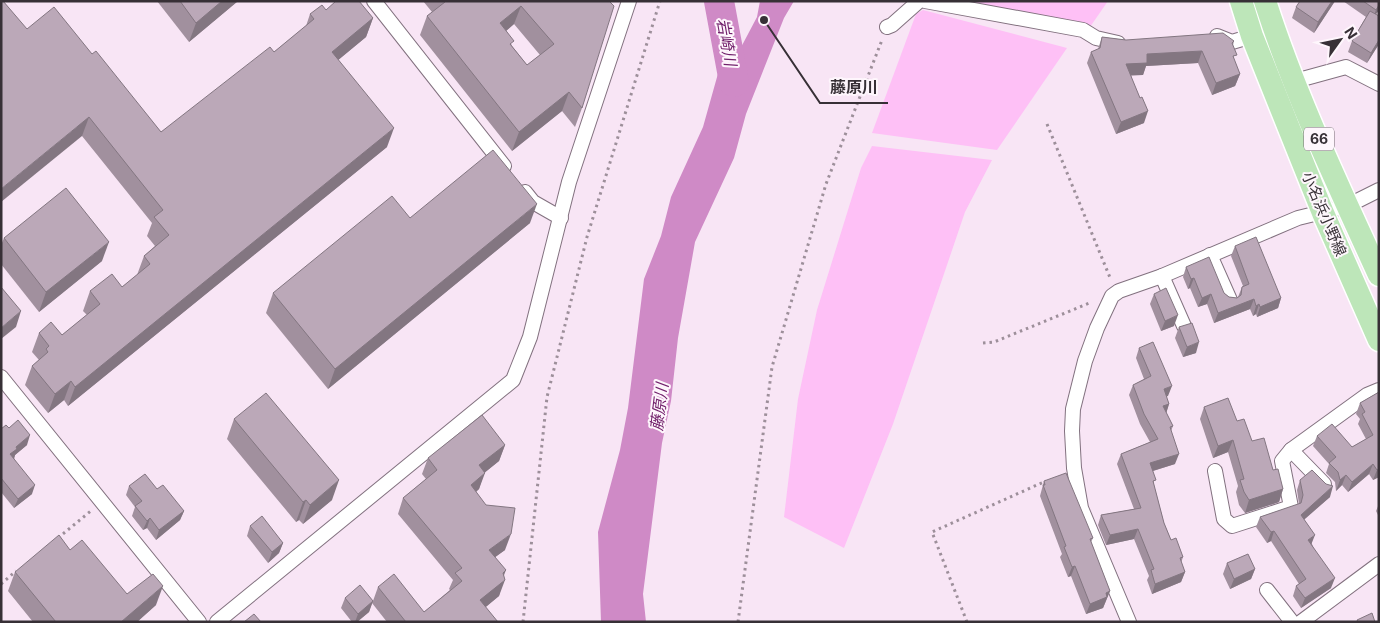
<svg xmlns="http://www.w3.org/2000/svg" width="1380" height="623" viewBox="0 0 1380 623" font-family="Inter,'Noto Sans JP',sans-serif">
	<rect width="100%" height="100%" fill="#f8e5f5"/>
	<g fill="#fec0f6">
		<polygon points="933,1 1108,1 1090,27"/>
		<polygon points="923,10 1067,48 997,150 872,133 916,14"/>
		<polygon points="872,146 992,160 965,212 893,424 844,548 784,517 798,399 817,310 861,168"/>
	</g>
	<polygon fill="#cf8ac6" points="760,1 794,1 784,18 746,114 734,158 695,242 678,338 671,401 662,443 643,594 646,622 601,622 598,532 620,450 628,408 644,279 661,236 671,197 703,127 719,70 738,53 757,17"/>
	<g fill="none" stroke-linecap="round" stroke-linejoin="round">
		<polyline stroke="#cf8ac6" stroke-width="30" points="719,1 734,82"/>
		<g stroke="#82717f" stroke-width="16">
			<g id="street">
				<polyline points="374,1 504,166"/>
				<polyline points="925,1 1083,30 1096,38 1118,43"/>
				<polyline points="887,27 892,25 919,1"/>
				<polyline points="1217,36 1232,42 1252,36"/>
				<polyline points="1295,81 1346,67 1379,84"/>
				<polyline points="525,192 533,202 561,218"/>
				<polyline points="1210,255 1230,300"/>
				<polyline points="1162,276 1184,326"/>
				<polyline points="1,377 199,622"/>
				<polyline points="1291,450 1324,484"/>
				<polyline points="1215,471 1224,519 1232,526 1291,507 1282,461 1291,450 1367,395 1379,390"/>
				<polyline points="1267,590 1292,622"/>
				<polyline points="217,622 513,380 530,337 569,182 629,1"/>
				<polyline points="1129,622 1081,508 1074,468 1072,431 1073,409 1085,361 1097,328 1112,296 1119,291 1162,276 1298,218 1347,206 1379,190"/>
				<polyline points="1301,622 1379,564"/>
			</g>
		</g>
		<g stroke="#fff" stroke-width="25">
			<g id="primary">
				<polyline points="1241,1 1252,36 1323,213 1379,340"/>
				<path d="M1265,1c30,94 73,184 114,274"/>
			</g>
		</g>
		<g stroke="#9d8f9a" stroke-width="3" stroke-dasharray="2.5 4" stroke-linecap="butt">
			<polyline points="1047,124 1111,280"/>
			<polyline points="983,343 994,342 1092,302"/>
			<polyline points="58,538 92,510"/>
			<polyline points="1,584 16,571"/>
			<polyline points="523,622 547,397 587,237 660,1"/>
			<polyline points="738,622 772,367 826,184 882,40"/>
			<polyline points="967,622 932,532 1046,481"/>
		</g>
		<use href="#street" stroke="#fff" stroke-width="14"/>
		<use href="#primary" stroke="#bde6b9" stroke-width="22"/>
	</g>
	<g fill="#a1909e" fill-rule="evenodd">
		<polygon points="157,1 238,1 189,42"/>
		<path d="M423,1h186l-27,107 -7,19 -13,-16 -50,40 -92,-116 7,-19 5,-4zM514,24l26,31 -13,10 -15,-19 -6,-15z"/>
		<polygon points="1335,1 1314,33 1292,18 1296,7"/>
		<polygon points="1343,1 1379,1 1379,10 1376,14 1379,44 1367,63 1348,52 1352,41 1366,17"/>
		<polygon points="326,10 373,18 366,37 338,60 387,147 68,406 64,400 48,413 25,385 32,366 39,360 32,352 39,333 62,335 87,315 83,311 90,291 122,287 137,275 144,256 155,246 147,236 152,223 82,136 27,29 92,54 161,132 274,52 306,26 310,14"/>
		<polygon points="1102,37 1126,40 1234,41 1233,45 1234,61 1240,74 1235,86 1212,95 1198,63 1146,66 1143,75 1131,75 1144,123 1116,134 1087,63 1091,52 1098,49"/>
		<polygon points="410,218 530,223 328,389 266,313 273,293"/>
		<polygon points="4,238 102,261 39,312 1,264 1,245"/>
		<polygon points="1235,246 1281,298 1278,308 1257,317 1256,314 1253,316 1250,309 1214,323 1207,304 1198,307 1190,288 1188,289 1183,277 1186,267 1224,293 1229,297 1237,298 1238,297 1242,287 1243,286 1231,256"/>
		<polygon points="1154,294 1174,326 1161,331 1150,304"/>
		<polygon points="1179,327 1196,353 1183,357 1175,338"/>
		<polygon points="1139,348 1168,396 1166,396 1169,404 1166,413 1173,426 1171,431 1175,464 1153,471 1154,485 1164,523 1171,540 1183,557 1181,563 1185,572 1181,582 1152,594 1147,580 1149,576 1134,539 1106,545 1098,525 1101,515 1134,509 1117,464 1121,454 1150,442 1140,424 1129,395 1133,385 1144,379 1136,358"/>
		<polygon points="1379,392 1379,477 1373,480 1369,474 1348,492 1342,485 1336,491 1335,482 1326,473 1329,464 1313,446 1317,436 1352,447 1366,439 1358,424 1360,419 1356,414 1360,403"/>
		<polygon points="1204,407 1237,421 1273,470 1283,489 1279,502 1245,513 1239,505 1236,492 1238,486 1228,452 1213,458 1200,419"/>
		<polygon points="234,419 332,500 303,524 299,520 296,522 227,439"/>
		<polygon points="9,428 27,445 15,455 14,458 32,494 14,508 1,492 1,429"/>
		<polygon points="505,445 499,461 484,473 479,489 476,492 505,550 495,557 504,576 499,596 485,607 498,622 387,622 372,603 369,612 357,622 352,622 341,608 345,598 373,601 378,587 424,612 450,590 449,589 453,580 398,514 403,498 426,479 422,474 428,458"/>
		<polygon points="1300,480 1330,497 1304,519 1312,544 1331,588 1301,608 1293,596 1296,586 1299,584 1271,541 1267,543 1256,527 1260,517 1299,504 1297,490"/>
		<polygon points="1044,481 1093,538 1091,542 1110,591 1103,608 1086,614 1071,576 1068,577 1060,557 1062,554 1040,496"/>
		<polygon points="129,486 157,489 184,511 180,520 156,540 147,528 143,530 132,516 135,507 126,495"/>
		<polygon points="1379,504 1379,517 1376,511"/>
		<polygon points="250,526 283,543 279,553 268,563 247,536"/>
		<polygon points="70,550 127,594 156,605 137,622 33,622 8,591 15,572"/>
		<polygon points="1227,563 1255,569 1251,579 1230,589 1223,574"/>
	</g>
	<g fill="#837681">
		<polygon points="222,1 238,1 189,42 196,23"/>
		<polygon points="1332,1 1335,1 1314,33 1318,22"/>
		<polygon points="1379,5 1379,10 1372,20 1376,10"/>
		<polygon points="521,6 514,24 493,42 500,23"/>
		<polygon points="373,18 366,37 325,71 332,52"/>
		<polygon points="1379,40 1379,44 1367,63 1371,53"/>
		<polygon points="1202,51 1198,63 1146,66 1143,75 1122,76 1126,64 1147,54"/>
		<polygon points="1240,74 1235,86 1212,95 1216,83"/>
		<polygon points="569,92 562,111 512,151 519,132"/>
		<polygon points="1148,111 1144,123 1116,134 1121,122"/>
		<polygon points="89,117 82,136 1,202 1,189"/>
		<polygon points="394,128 387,147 68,406 75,387"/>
		<polygon points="537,204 530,223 328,389 335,369"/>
		<polygon points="109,242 102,261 39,312 46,292"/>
		<polygon points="1194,278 1190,288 1188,289 1191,279"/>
		<polygon points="1211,294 1207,304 1198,307 1202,298"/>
		<polygon points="1281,298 1278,308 1257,317 1260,307"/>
		<polygon points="1254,299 1250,309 1214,323 1218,313"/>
		<polygon points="1259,304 1256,314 1253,316 1256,306"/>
		<polygon points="21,311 16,327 1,339 1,328"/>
		<polygon points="1178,315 1174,326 1161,331 1165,321"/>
		<polygon points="1199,342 1196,353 1183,357 1187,347"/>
		<polygon points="71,381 64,400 48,413 55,394"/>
		<polygon points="1172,386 1168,396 1160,399 1164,389"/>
		<polygon points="1169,404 1166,414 1163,406"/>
		<polygon points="30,435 27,445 15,455 14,459 10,454 16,447"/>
		<polygon points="1233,440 1228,452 1213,458 1218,446"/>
		<polygon points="505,445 499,461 473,482 479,465"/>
		<polygon points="1179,454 1175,464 1146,473 1150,463"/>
		<polygon points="1373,464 1369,474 1348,492 1352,482"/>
		<polygon points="1379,469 1379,477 1373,480 1377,470"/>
		<polygon points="485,473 479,489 465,501 471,485"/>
		<polygon points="1346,475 1342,485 1336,491 1340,480"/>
		<polygon points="339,480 332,500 303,524 310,505"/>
		<polygon points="35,485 32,494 14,508 18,499"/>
		<polygon points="1333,486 1330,497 1297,526 1301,515"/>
		<polygon points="1283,489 1279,502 1245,513 1249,500"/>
		<polygon points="306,500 299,520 296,522 303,502"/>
		<polygon points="184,511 180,520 156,540 159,530"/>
		<polygon points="150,518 147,528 143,530 147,521"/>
		<polygon points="1138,529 1134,539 1106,545 1110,535"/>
		<polygon points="1274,531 1271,541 1267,543 1271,532"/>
		<polygon points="511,534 505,550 483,566 489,550"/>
		<polygon points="1315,535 1311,545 1308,540"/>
		<polygon points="283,543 279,553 268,563 272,552"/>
		<polygon points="1075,566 1071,576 1068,577 1072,567"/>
		<polygon points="1255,569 1251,579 1230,589 1234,579"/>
		<polygon points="506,570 501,583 505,580 499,596 474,617 480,600 503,573"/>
		<polygon points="1185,572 1181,582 1152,594 1155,584"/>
		<polygon points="1335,578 1331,588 1301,608 1305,598"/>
		<polygon points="163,586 156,605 137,622 121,622"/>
		<polygon points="1110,591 1103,608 1086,614 1090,604 1106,593"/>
		<polygon points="373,601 369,612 357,622 355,622 358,614"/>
	</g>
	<g fill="#bba8b8" stroke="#837681" fill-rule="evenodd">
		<polygon points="1,1 3,1 27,29 54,7 92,54 96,51 161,132 270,47 274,52 314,19 310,14 322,5 326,10 336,1 359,1 373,18 332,52 394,128 75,387 71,381 55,394 32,366 48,352 46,349 49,346 39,333 51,322 62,335 100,304 90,291 112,274 122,287 150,264 144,256 169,235 154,217 163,210 89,117 1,189"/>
		<polygon points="180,1 222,1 196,23"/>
		<path d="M445,1h164l5,5 -32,102 -13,-16 -50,40 -92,-116 18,-14zM521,6l33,38 -27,21 -17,-21 4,-3 -14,-18z"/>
		<polygon points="1300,1 1332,1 1318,22 1296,7"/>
		<polygon points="1363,1 1379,1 1379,5 1376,10"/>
		<polygon points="1370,11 1379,16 1379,40 1371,53 1352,41"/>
		<polygon points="1223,33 1234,41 1232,43 1237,55 1233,56 1240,74 1216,83 1202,51 1147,54 1147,63 1126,64 1140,98 1142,97 1148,111 1121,122 1091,52 1100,48 1102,37 1126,40"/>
		<polygon points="493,150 537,204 335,369 273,293 392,196 410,218"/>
		<polygon points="66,188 109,242 46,292 4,238"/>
		<polygon points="1256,237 1281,298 1260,307 1259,304 1256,306 1254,299 1218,313 1211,294 1202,298 1194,278 1191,279 1186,267 1209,257 1224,293 1229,297 1237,298 1241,295 1242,287 1249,284 1235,246"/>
		<polygon points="1,287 21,311 1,328"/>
		<polygon points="1166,288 1178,315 1165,321 1154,294"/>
		<polygon points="1192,323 1199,342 1187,347 1179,327"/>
		<polygon points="1153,342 1172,386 1164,389 1169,404 1163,406 1173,426 1170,427 1179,454 1150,463 1156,480 1153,481 1164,523 1171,540 1176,538 1183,557 1180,558 1185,572 1155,584 1151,570 1154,569 1138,529 1110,535 1101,515 1141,508 1121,454 1158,439 1144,414 1133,385 1151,376 1139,348"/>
		<polygon points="1379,392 1379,469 1377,470 1373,464 1352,482 1346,475 1340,480 1338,472 1329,463 1336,457 1317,436 1332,424 1352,447 1373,435 1362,414 1365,412 1360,403"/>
		<polygon points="266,393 339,480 310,505 306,500 303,502 234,419"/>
		<polygon points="1228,398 1237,421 1244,419 1252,441 1264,438 1273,470 1278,469 1283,489 1249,500 1244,492 1240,480 1244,479 1233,440 1218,446 1204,407"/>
		<polygon points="482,415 505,445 479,465 485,473 471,485 486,505 515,508 511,534 489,550 506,570 503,573 505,580 480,600 498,622 406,622 378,587 394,574 424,612 462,581 455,573 462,568 403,498 437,470 428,458"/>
		<polygon points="18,420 30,435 16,447 17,449 10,454 35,485 18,499 1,478 1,429 6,425 9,428"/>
		<polygon points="1312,470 1326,484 1333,486 1301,515 1315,535 1308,540 1335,578 1305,598 1296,586 1306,579 1274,531 1271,532 1260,517 1301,503 1303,495 1300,480"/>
		<polygon points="1066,473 1093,538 1090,539 1110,591 1106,593 1107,597 1090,604 1075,566 1072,567 1064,547 1066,546 1043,485 1045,485 1044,481"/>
		<polygon points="145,474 157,489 163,485 184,511 159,530 150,518 147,521 135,506 142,501 129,486"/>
		<polygon points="262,516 283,543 272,552 250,526"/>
		<polygon points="59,535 70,550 82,540 127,594 153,574 163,586 121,622 56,622 15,572"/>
		<polygon points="1248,554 1255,569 1234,579 1227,563"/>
		<polygon points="360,585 373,601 358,614 345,598"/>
		<polygon points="1372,613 1375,622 1358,622 1357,620"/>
		<polygon points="254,614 261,622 244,622"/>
	</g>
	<g text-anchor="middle" stroke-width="4" stroke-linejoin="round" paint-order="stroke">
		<rect fill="#fef6fc" stroke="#736b71" stroke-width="1" x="1304" y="127.5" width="30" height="23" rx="4"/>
		<g font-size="14" font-weight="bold" fill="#373036">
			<text x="1319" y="144">66</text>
		</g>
		<g font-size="15" fill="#373036" stroke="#fef6fc">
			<text transform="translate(1324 214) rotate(67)" y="5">小名浜小野線</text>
		</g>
		<g font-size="16" font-style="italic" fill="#71206b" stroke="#fef6fc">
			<text transform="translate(727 42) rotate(80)" y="6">岩崎川</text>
			<text transform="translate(659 407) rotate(-83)" y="6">藤原川</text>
		</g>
	</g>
	<path fill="none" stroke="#373036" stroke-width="2" d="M764 20L820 103H888"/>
	<circle fill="#373036" stroke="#fef6fc" stroke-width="2" cx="764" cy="20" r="5"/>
	<g font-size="16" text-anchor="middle" font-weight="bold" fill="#373036" stroke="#fef6fc" stroke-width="4" stroke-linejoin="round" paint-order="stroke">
		<text x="854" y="93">藤原川</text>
	</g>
	<rect width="1380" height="623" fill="none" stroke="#373036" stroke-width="5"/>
	<g transform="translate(1340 40) rotate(57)" stroke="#fef6fc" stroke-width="4" paint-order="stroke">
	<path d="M0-4L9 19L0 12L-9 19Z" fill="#373036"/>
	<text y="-8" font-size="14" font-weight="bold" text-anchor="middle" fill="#373036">N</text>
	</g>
</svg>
